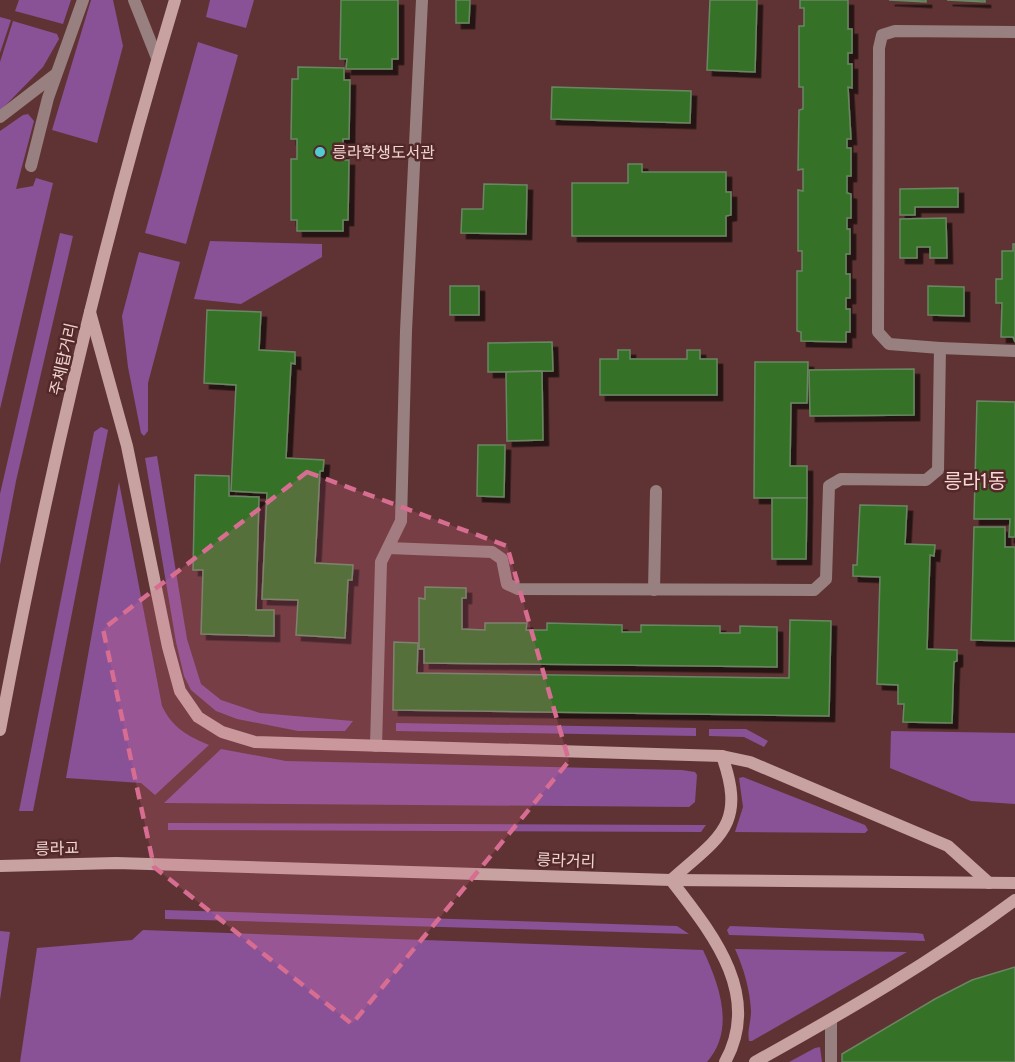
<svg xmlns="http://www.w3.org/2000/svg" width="1015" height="1062" viewBox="0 0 1015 1062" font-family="Overpass,'Noto Sans KR',sans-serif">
	<defs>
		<filter id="shadow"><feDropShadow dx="5.5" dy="5.5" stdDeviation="0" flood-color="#0009"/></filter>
	</defs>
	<rect width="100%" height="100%" fill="#5f3333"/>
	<g fill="#895196">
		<polygon points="19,0 71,0 63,24 15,11"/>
		<polygon points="91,0 113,0 123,46 97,143 52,130"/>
		<polygon points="210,0 254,0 246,28 206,17"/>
		<polygon points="0,17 11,20 0,53"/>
		<polygon points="13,21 57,34 59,39 43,67 0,111 0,62"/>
		<polygon points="198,42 238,55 186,244 145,233"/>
		<polygon points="28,114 34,121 16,189 33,186 36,178 53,183 0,409 0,131 23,115"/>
		<polygon points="60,233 73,236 16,481 0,565 0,494"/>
		<polygon points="210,241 322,244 322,257 241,304 194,299"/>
		<polygon points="139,252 180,262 148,383 148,431 144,436 141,433 128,367 122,316"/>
		<polygon points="101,427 108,430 33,811 19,811 94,432"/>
		<polygon points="157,456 187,639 201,684 221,700 260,713 353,721 345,731 298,731 237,719 216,711 191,690 184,676 176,642 145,458"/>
		<path d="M119,482l43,224c10,21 25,30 47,39l-54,50 -14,-12 -75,-5z"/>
		<polygon points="396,723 696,728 696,736 396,731"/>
		<polygon points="709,729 746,729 768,741 764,747 744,737 709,736"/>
		<polygon points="891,731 1015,733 1015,804 971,801 890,768"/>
		<polygon points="221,749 286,761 682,770 695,772 697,775 695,802 689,807 164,803"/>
		<polygon points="743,777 865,825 868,830 865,833 735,832 743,807 739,778"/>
		<polygon points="168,823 706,825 701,832 168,830"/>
		<polygon points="165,910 677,926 689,934 165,919"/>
		<polygon points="730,926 917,933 923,934 925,941 729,935 727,930"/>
		<path d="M143,930l560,20c16,34 33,79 4,112h-687l17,-114 95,-8z"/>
		<polygon points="0,931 10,932 0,1000"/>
		<path d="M735,949l172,3 -155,89h-3c-2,-11 2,-19 2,-30 -1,-21 -7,-42 -16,-62z"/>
		<polygon points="820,1047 822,1062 789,1062 815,1048"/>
	</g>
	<g fill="#367128" stroke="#6a8763" stroke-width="1.5" filter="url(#shadow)">
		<polygon points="341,0 398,0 398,59 392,59 392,69 346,69 347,59 340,59"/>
		<polygon points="456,0 470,0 469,23 456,23"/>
		<polygon points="710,0 757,0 755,72 707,70"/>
		<polygon points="800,0 848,0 848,29 852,29 852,53 848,53 848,64 852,64 852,88 848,87 851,139 847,139 847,148 851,148 851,176 847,176 847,193 851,194 851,218 847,218 847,229 850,229 850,254 846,254 846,274 850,274 850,298 846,298 846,309 850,309 850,332 846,332 846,342 801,341 801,332 797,331 797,271 802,271 802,251 798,251 798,190 803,191 803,169 798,170 799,110 803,109 803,87 799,87 799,26 804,26 804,8 800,8"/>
		<polygon points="889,0 926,0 926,2"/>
		<polygon points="947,0 985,0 985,2"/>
		<polygon points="298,67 344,68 344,80 350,80 349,139 343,139 343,160 349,160 348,220 343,220 343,231 297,231 297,220 291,220 291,159 297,159 297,139 291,139 292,79 298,79"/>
		<polygon points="552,87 691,91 690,123 551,119"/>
		<polygon points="628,164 642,164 642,172 726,172 726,192 731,192 731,215 726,216 726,236 572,236 572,183 628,183"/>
		<polygon points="484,184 527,185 526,234 461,233 462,209 483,209"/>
		<polygon points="958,188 958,207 915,207 915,215 900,215 900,189"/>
		<polygon points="946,218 947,258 930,258 930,247 917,247 917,258 900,258 900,219"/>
		<polygon points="1013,244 1015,244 1015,342 1013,337 1001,337 1002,303 996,303 996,279 1002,279 1002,251 1013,251"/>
		<rect x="450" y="286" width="29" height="29"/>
		<polygon points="928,286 964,287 964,316 928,315"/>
		<polygon points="207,310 261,312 259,350 295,352 295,364 291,363 286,458 324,460 323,471 320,471 315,563 353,565 352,580 348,580 345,638 296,635 298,600 262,599 267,493 231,491 236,385 204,383"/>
		<polygon points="552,342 553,371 488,372 488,343"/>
		<polygon points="618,350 630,350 630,359 687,359 687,350 700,350 700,359 717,359 717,395 600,395 600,359 618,359"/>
		<polygon points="755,362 808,362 807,403 791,403 790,466 807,466 807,498 754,498"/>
		<polygon points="914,369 914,415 810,416 809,370"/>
		<polygon points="542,371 543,440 507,441 506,372"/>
		<polygon points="977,401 1015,402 1015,537 1009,537 1010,519 974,519"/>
		<polygon points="478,445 505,445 504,497 477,496"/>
		<polygon points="195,475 229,476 229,496 259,497 256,610 274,610 274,636 201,634 203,570 193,570"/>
		<polygon points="772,498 807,498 806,559 772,559"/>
		<polygon points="860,505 907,506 905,544 935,545 934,556 930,555 927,649 957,650 957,661 954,662 952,723 903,722 904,704 898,704 898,685 877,684 880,577 853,576 853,565 857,565"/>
		<polygon points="974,527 1005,527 1005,547 1015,547 1015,641 971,640"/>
		<polygon points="425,587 466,588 466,598 462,598 462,629 485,630 485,623 527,623 526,630 547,630 547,623 622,625 622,632 641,632 641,625 720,626 720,633 740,633 740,626 777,627 777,667 424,663 424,649 419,649 419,598 425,599"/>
		<polygon points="790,620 831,621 829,716 393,710 394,642 418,643 417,673 789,678"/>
		<polygon points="1015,967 1015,1062 842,1062 842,1054 935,999 972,980"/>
	</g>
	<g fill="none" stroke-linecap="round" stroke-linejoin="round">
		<g stroke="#97807f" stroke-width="12">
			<polyline points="134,0 157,58"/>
			<polyline points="0,117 56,74"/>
			<polyline points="31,166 48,98 83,0"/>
			<polyline points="654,590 656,491"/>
		</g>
		<g stroke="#97807f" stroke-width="12">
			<polyline points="940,348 889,344 878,332 879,48 882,35 895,31 1015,32"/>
			<polyline points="388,548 492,552 502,559 507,584 518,589 814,590 826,579 829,486 841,479 926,480 938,470 940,348 1015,351"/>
			<polyline points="376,746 381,562 401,521 406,331 422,0"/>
			<polyline points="831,1062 831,1020"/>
		</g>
		<g stroke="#c7a2a1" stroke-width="12">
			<polyline points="90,312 127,446 168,647 180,691 198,717 222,732 255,742 722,756 750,762 948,846 989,883"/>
			<path d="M0,730c46,-246 103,-491 175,-730"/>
			<polyline points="0,866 116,863 671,880 1015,883"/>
			<path d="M671,880c40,52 92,114 54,182"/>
			<path d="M671,880c48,-43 76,-54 51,-124"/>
			<path d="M755,1062c90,-50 178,-101 260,-162"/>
		</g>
	</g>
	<path fill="#d76d91" fill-opacity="0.2" stroke="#d76d91" stroke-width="4.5" stroke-dasharray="12 8" stroke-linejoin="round" d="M307,472l200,74 62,215 -217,263 -198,-157 -51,-238z"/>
	<circle fill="#51ccd2" stroke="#542929" stroke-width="2" cx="320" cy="152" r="6"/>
	<g text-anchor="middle" stroke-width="5" stroke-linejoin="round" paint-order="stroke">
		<g font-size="16" fill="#f0d4d3" stroke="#542929" text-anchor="start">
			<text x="332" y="158">릉라학생도서관</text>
		</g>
		<g font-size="16" fill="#f0d4d3" stroke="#542929">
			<text transform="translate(63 359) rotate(-77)" y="6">주체탑거리</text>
			<text transform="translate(57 848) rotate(-1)" y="6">릉라교</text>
			<text transform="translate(566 860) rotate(2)" y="6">릉라거리</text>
		</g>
		<g font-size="20" fill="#f9d7d6" stroke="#542929">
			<text x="975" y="488">릉라1동</text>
		</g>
	</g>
</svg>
